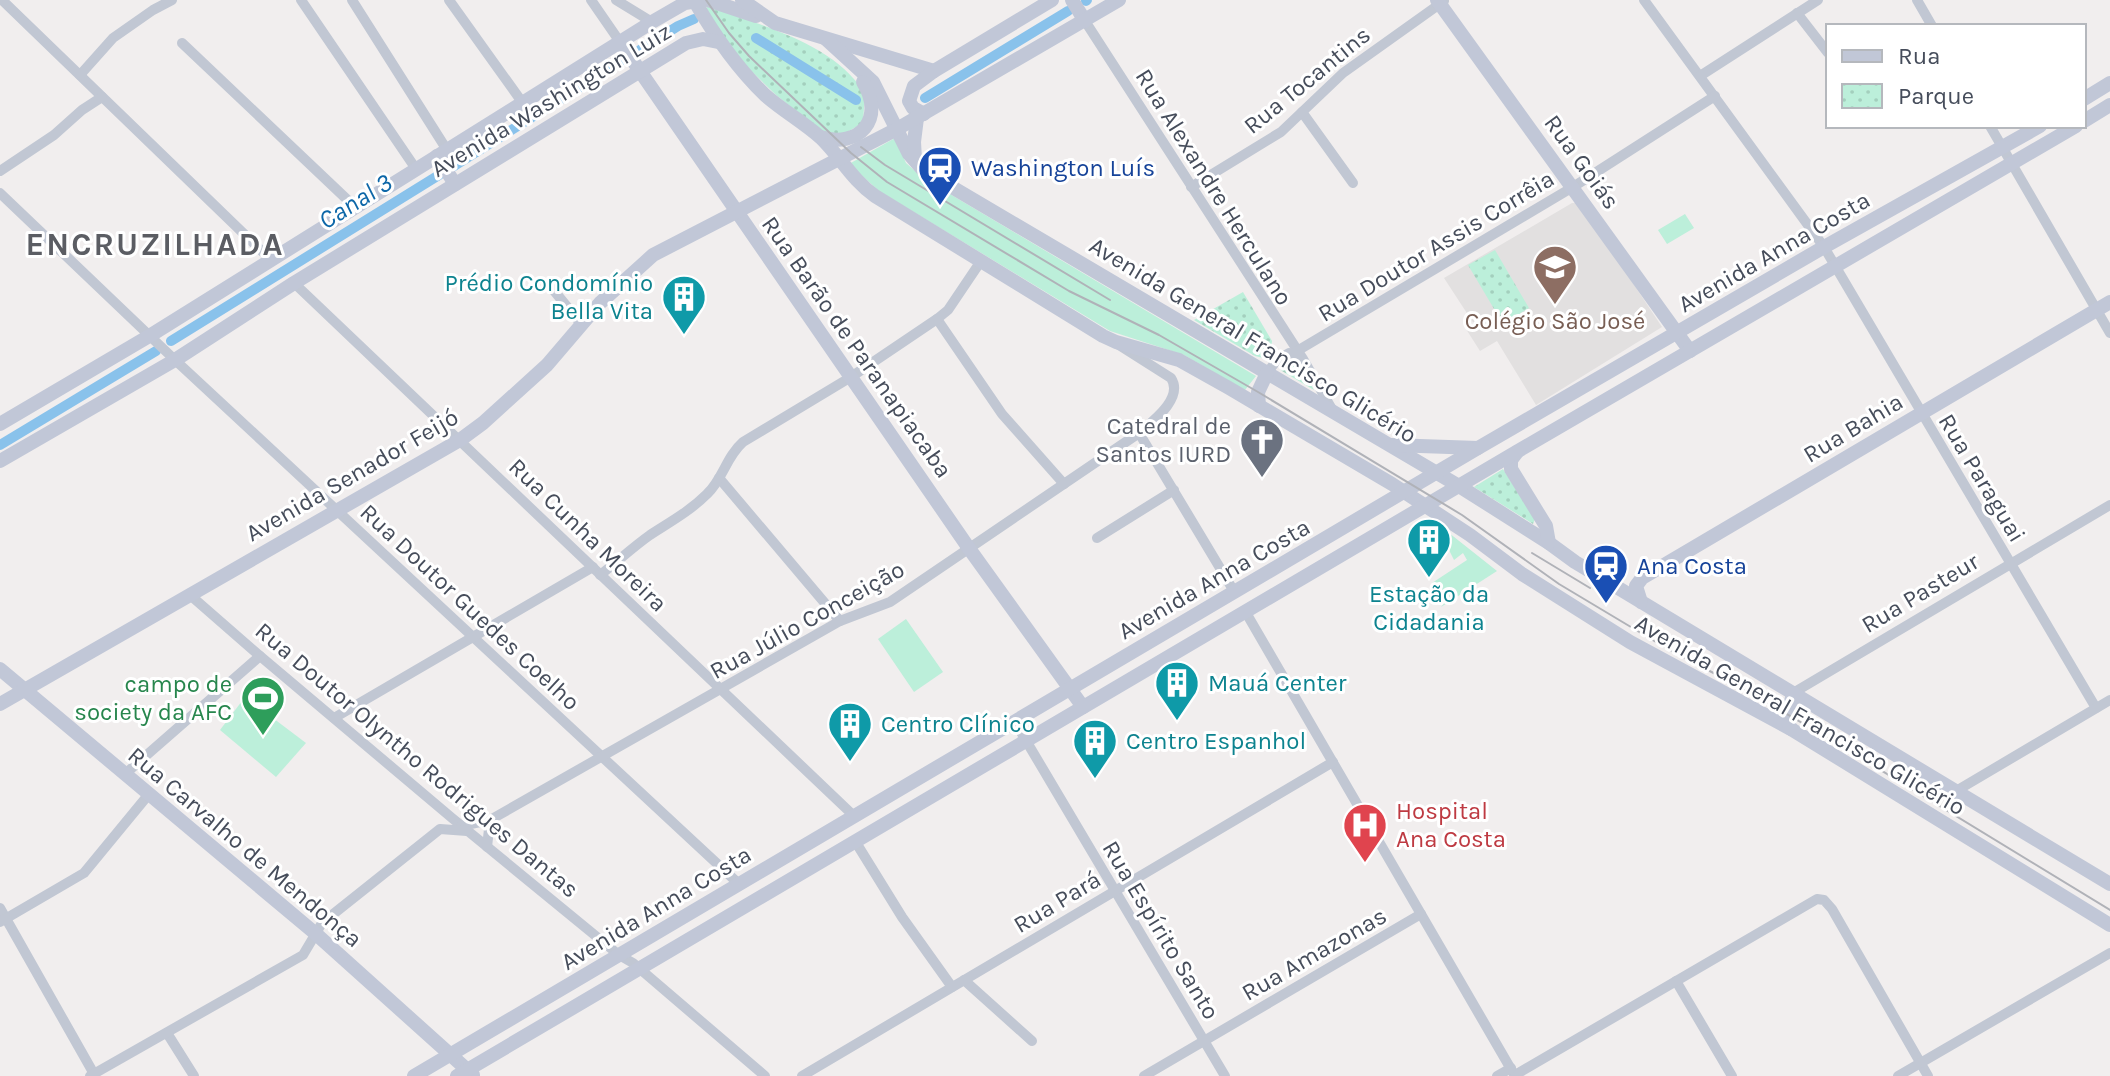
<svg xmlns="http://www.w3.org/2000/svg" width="2110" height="1076" viewBox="0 0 2110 1076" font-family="Karla,sans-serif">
	<defs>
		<pattern id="park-dots" width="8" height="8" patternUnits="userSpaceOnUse" patternTransform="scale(2)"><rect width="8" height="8" fill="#bcefda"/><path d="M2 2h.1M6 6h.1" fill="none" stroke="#a3cfbd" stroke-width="1.8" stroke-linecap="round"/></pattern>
	</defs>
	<rect width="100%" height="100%" fill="#f1eeee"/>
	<polygon fill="#e2e0e0" points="1572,203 1577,203 1585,211 1662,327 1536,405 1497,341 1480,351 1466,329 1474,324 1444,278"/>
	<g fill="#bcefda">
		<polygon points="895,138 906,163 923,178 1256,376 1245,390 1184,355 1110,331 879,191 849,164"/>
		<polygon points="1685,214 1694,228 1667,244 1658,230"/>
		<polygon points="1438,528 1444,529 1497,571 1441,607 1445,602 1432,583 1467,560 1463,553 1454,560"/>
		<polygon points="906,619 943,672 914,692 878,639"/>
		<polygon points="245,697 306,743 276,777 220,730"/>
	</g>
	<g fill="url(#park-dots)">
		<path d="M707,7l9,1c53,21 116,35 149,85l-2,30 -21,12 -18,-2 -48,-38 -37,-36 -34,-50z"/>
		<polygon points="1495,250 1529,308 1503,324 1468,265"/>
		<polygon points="1243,292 1272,341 1271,351 1263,358 1255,356 1194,320"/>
		<polygon points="1289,359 1293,359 1299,364 1314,390 1282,371 1280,368"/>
		<polygon points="1503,469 1535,519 1533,524 1474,487"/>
	</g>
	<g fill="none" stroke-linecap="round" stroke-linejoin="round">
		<g stroke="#89c2eb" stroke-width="10">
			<polyline points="1086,1 1087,0"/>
			<polyline points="756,38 856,100"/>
			<polyline points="640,50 678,26 694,19"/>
			<polyline points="925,98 1068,11"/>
			<polyline points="454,166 620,62"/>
			<polyline points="171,341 439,175"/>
			<polyline points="0,445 156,351"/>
		</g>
		<g stroke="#c1c7d3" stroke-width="10">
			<polyline points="2,0 271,260"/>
			<polyline points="301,0 416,169"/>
			<polyline points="352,0 447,150"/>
			<polyline points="449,0 522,102"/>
			<polyline points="591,0 620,42"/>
			<polyline points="616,0 652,22"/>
			<polyline points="1644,0 1824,247 2096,708"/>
			<polyline points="1917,0 1932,26"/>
			<polyline points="1797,13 1828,53"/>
			<polyline points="1085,21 1303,359 1333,411"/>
			<polyline points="182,43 355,207"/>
			<polyline points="80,75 113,38 153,10 172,0"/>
			<polyline points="1700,76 1818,0"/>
			<polyline points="1302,112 1353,183"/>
			<polyline points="1990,126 2110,333"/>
			<polyline points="0,171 54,135 82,110 102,97"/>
			<polyline points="1191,187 1281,132 1343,73 1444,1"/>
			<polyline points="0,193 175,360 739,884"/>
			<polyline points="294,283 854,816"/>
			<polyline points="551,287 582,325"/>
			<polyline points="937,319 1002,414 1064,484"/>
			<polyline points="1297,351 1573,187 1715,96"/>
			<polyline points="1267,373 1277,360 1289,353 1299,357"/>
			<polyline points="1139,433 1235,593"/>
			<polyline points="719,478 840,621"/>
			<polyline points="1097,538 1174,490"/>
			<path d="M600,575c17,-13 33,-28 50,-40 20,-13 40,-24 57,-41 16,-15 19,-37 36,-52l108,-65 86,-58 11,-9 33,-49"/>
			<polyline points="190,595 260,656 452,818 619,955 633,963 765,1076"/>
			<polyline points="1245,611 1515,1076"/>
			<polyline points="1793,693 2110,505"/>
			<polyline points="334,718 593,567"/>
			<polyline points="1015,722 1225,1076"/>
			<polyline points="125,774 260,656"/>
			<polyline points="1956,791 2110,700"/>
			<path d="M461,826l29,-6 350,-199 50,-19 249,-169c14,-12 45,-35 32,-55l-52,-33"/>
			<polyline points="855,841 902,917 952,987"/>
			<polyline points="487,847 490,820"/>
			<polyline points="0,908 94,1074"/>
			<polyline points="0,922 84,873 149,794"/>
			<polyline points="964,980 1032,1041"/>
			<polyline points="1676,981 1732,1076"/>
			<polyline points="167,1033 194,1076"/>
			<polyline points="1515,1075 1817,899 1824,900 1832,909 1928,1076"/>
			<polyline points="90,1076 303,955 322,923 440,829 467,831"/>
			<polyline points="802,1076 1333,762"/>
			<polyline points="1144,1076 1421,914"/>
			<polyline points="1497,1076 1511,1068"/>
			<polyline points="1898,1076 2110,953"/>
		</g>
		<g stroke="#c1c7d7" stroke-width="14">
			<path d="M694,0c20,35 41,66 71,95 17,15 38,27 55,42 20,19 32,43 55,59l228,140 13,6 63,18 50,28 163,96 78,51 52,39 108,68 161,87 319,196"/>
			<polyline points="708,0 756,16"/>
			<polyline points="742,0 775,23 934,71"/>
			<polyline points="1072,0 1085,21"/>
			<polyline points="1437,0 1690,351"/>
			<polyline points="826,39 873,82 909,154 923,170 1459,486 1549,543 1575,562 2110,884"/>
			<polyline points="620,42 968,547 1083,707"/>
			<polyline points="2084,99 2110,83"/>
			<polyline points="924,114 913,108 909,101 914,86 934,71 1052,0"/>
			<polyline points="2084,121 2110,105"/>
			<path d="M820,137c39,12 66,-18 43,-55"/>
			<polyline points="437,156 455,184"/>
			<polyline points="915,159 914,142 917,118"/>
			<polyline points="1259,406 1258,392 1267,373"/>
			<polyline points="0,424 151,335 652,22 685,3 703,0"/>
			<polyline points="1391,445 1478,448"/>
			<polyline points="1517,452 1511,460 1511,469 1546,526 1549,543"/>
			<polyline points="0,461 175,360 294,283 686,43 703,39 718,42"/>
			<polyline points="1641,602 1636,586 1642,578 2110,302"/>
			<polyline points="0,669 316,934 473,1075"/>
			<polyline points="0,704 460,440 483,423 547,365 600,303 653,255 897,129 1119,0"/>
			<polyline points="1791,729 1787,720 1793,693"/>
			<polyline points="414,1076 1478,448 1824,247 2040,126"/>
			<polyline points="457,1076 1518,451 2076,126"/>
		</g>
		<g stroke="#b0b2b8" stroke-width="2">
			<polyline points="706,0 729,33 749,56 851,153 887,182 1069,291 1159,335 1258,392 1462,515 1559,584 1666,648 1742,688 1833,741 2110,910"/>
			<polyline points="861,147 885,165 1110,300"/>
			<polyline points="1532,553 1590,588"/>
		</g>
	</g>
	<defs>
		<g id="station-pin" transform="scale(2.3)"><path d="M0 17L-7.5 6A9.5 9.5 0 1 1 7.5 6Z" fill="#1a4fb4" stroke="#fff"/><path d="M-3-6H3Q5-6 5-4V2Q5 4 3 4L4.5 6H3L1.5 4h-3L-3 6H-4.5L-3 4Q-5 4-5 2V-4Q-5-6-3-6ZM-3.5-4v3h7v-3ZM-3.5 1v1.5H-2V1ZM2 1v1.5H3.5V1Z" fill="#fff"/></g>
		<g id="school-pin" transform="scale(2.3)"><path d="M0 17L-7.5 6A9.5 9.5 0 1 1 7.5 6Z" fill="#8d6e63" stroke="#fff"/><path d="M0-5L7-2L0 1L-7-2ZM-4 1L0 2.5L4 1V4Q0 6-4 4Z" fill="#fff"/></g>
		<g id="building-pin" transform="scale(2.3)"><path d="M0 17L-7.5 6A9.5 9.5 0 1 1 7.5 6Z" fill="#0f9aa8" stroke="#fff"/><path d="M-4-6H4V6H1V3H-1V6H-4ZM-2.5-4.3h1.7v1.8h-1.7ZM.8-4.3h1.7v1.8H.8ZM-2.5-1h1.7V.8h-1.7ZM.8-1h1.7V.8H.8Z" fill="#fff"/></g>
		<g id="church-pin" transform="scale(2.3)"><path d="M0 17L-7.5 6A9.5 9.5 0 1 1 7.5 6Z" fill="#6b7280" stroke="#fff"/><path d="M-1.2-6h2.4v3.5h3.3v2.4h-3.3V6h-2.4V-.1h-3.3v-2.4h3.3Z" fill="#fff"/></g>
		<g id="stadium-pin" transform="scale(2.3)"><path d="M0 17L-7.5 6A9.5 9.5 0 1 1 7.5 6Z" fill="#2e9e5b" stroke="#fff"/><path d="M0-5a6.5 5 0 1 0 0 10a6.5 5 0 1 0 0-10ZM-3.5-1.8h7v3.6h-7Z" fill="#fff"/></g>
		<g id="hospital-pin" transform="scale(2.3)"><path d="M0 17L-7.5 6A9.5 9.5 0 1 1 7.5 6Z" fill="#e0444e" stroke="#fff"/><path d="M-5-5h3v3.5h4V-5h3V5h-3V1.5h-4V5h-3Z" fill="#fff"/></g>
	</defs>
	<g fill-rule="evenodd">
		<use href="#station-pin" x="940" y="168"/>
		<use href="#school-pin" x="1555" y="267"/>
		<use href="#building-pin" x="684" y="297"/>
		<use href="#church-pin" x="1262" y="440"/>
		<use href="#building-pin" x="1429" y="540"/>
		<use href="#station-pin" x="1606" y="566"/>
		<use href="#building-pin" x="1177" y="683"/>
		<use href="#stadium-pin" x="263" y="698"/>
		<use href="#building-pin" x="850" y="724"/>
		<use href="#building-pin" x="1095" y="741"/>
		<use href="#hospital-pin" x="1365" y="825"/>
	</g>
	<g text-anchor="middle" stroke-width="6" stroke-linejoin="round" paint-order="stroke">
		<g font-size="24" fill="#464d5b" stroke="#fff">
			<text transform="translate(1307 80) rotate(-39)" y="8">Rua Tocantins</text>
			<text transform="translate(551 100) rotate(-31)" y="8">Avenida Washington Luiz</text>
			<text transform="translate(1582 162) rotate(54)" y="8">Rua Goiás</text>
			<text transform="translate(1214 187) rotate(58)" y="8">Rua Alexandre Herculano</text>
			<text transform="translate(1436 246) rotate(-31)" y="8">Rua Doutor Assis Corrêia</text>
			<text transform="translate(1774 252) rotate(-30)" y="8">Avenida Anna Costa</text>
			<text transform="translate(1253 340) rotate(31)" y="8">Avenida General Francisco Glicério</text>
			<text transform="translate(857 347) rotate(55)" y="8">Rua Barão de Paranapiacaba</text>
			<text transform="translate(1853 428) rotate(-31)" y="8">Rua Bahia</text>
			<text transform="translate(352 475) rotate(-30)" y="8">Avenida Senador Feijó</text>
			<text transform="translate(1982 478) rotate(59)" y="8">Rua Paraguai</text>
			<text transform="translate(588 535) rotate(44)" y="8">Rua Cunha Moreira</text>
			<text transform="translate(1214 579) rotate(-30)" y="8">Avenida Anna Costa</text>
			<text transform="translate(1920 593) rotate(-31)" y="8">Rua Pasteur</text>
			<text transform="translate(470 607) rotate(43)" y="8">Rua Doutor Guedes Coelho</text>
			<text transform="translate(807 620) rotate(-29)" y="8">Rua Júlio Conceição</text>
			<text transform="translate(1800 715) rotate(30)" y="8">Avenida General Francisco Glicério</text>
			<text transform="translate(417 760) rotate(40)" y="8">Rua Doutor Olyntho Rodrigues Dantas</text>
			<text transform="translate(245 847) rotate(40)" y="8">Rua Carvalho de Mendonça</text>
			<text transform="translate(1057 902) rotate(-31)" y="8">Rua Pará</text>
			<text transform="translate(656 908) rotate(-31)" y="8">Avenida Anna Costa</text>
			<text transform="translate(1161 930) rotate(59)" y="8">Rua Espírito Santo</text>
			<text transform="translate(1314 954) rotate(-30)" y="8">Rua Amazonas</text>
		</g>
		<g font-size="24" fill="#164399" stroke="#fff" text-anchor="start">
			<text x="971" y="176">Washington Luís</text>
			<text x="1637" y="574">Ana Costa</text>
		</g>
		<g font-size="24" fill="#0d838f" stroke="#fff" text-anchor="start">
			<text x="653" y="291" text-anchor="end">Prédio Condomínio<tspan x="653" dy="28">Bella Vita</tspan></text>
			<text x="1429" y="602" text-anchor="middle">Estação da<tspan x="1429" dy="28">Cidadania</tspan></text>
			<text x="1208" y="691">Mauá Center</text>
			<text x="881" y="732">Centro Clínico</text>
			<text x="1126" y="749">Centro Espanhol</text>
		</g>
		<g font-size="24" fill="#785e54" stroke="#fff">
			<text x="1555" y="329">Colégio São José</text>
		</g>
		<g font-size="24" fill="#5b616d" stroke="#fff" text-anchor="end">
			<text x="1231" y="434">Catedral de<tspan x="1231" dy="28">Santos IURD</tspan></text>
		</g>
		<g font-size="24" fill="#27864d" stroke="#fff" text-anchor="end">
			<text x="232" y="692">campo de<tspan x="232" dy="28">society da AFC</tspan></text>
		</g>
		<g font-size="24" fill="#be3a42" stroke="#fff" text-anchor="start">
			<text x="1396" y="819">Hospital<tspan x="1396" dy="28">Ana Costa</tspan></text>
		</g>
		<g font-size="26" font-style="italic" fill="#0d67a8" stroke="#fff">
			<text transform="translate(355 201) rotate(-32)" y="9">Canal 3</text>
		</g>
		<g font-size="32" font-weight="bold" letter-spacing="2" fill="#5b5d63" stroke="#fff">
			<text x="155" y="255">ENCRUZILHADA</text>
		</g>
	</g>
	<rect x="1826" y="24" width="260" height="104" fill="#ffffff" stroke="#b5b8bd" stroke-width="2"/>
	<rect x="1842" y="50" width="40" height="12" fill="#c1c7d7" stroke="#b5b8bd" stroke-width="2"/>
	<text x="1898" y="64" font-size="24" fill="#464d5b">Rua</text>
	<rect x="1842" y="84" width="40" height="24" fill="url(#park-dots)" stroke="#b5b8bd" stroke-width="2"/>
	<text x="1898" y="104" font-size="24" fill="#464d5b">Parque</text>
</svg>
